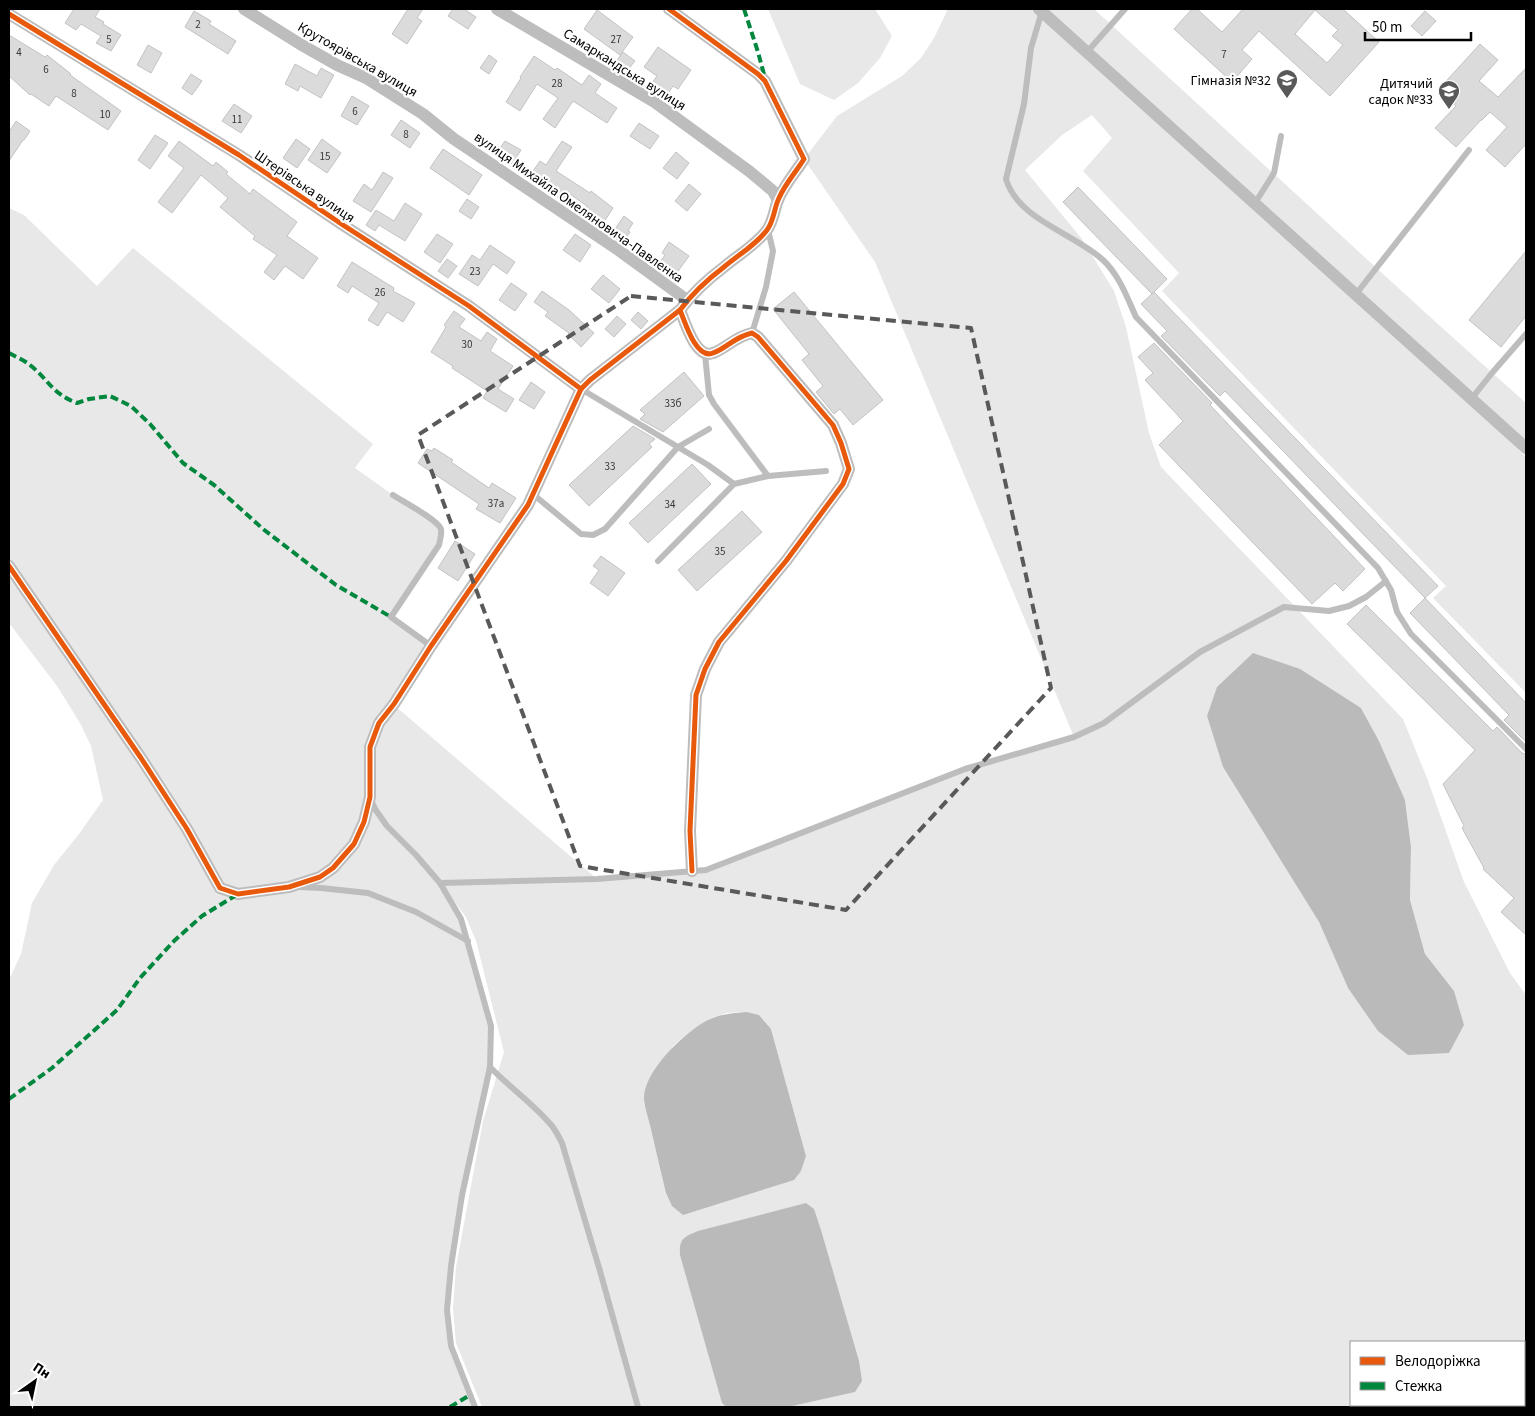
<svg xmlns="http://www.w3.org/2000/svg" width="1535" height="1416" viewBox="0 0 1535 1416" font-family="'Source Sans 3',sans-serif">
	<rect width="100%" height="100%" fill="#fff"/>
	<g fill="#e8e8e8" fill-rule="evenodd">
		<polygon points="768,9 875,9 892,36 880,58 858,83 834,100 800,84"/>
		<path d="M948,9h146c144,131 287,265 432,394v45l-42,-31 42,40v236l-93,-95 13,-12 -284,-295 17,-18 -96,-102 29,-33 -20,-23 -30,20 -37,35 57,69 32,52 12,36 23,106 12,34 242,252 24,59 37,104 46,91 16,22v364h-2v-17h-173v63h11l-9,2h-565l67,-15 -133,11 4,4h-244l-26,-64 -3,-34 3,-42 27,-146 21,-69 -28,-111 -10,-24 -23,-30 18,32 30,107 -1,41 -28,128 -15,115 4,36 24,61h-466v-427l12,-26 11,-51 22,-38 25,-31 24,-34 -12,-54 -11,-23 -23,-37 -48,-63v-415l15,7 73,71 36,-38 240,196 -18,24 38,27 42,26 6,15 -49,81 39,29 -37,59 203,174 109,-9 259,-101 109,-32 -199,-475 -71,-103 33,-43 65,-40 19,-18 13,-20zM1361,708l18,33 26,59 6,47 -1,53 15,54 28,37 -105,-3 -29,-66 -96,-155 -16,-51zM747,1012l12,3 12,14 35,127 -5,15 -129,-124c16,-14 33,-29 55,-34 6,-1 13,-1 20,-1z"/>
		<polygon points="1526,1367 1526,1407 1387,1407 1398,1405 1524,1405 1524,1368"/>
	</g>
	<g fill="#bababa">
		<polygon points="1253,653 1300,669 1361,708 1379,741 1405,800 1411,847 1410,900 1425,954 1454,991 1464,1025 1449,1053 1408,1055 1378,1031 1348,988 1319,922 1223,767 1207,716 1217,687"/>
		<path d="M747,1012l12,3 12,14 35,127 -5,15 -7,9 -111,35 -11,-9 -6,-13c-5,-21 -10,-42 -15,-64 -2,-9 -6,-20 -7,-30 -1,-27 40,-66 62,-78 13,-7 27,-8 41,-9z"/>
		<path d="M806,1203l8,6 7,21 38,131 3,20 -7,11 -67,15h-62l-4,-4 -42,-148c-1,-17 4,-18 18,-24z"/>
	</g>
	<g fill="#dbdbdb" stroke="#c3c3c3" fill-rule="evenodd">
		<polygon points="74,9 100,9 95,17 104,22 103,24 121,35 111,51 96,43 101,36 81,24 76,30 65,23"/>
		<polygon points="408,9 423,9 417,18 422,21 407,44 392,34"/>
		<polygon points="453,9 464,9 476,17 468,29 448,16"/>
		<path d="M1192,9h5l25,23 21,-23h100l36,33 -49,54 -71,-65 -17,19 10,9 -20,23 -58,-53zM1315,10l23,20 -6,6 11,9 -16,18 -32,-29z"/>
		<polygon points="597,10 633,37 620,55 584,29"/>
		<polygon points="194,11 211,21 209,24 236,41 228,54 185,27"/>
		<polygon points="1425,11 1436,21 1422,36 1411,26"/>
		<polygon points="9,35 45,57 47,55 71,74 70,75 121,111 108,130 56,96 49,106 31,94 30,95 9,76"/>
		<polygon points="1480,44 1498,60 1479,81 1498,97 1526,68 1526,144 1505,167 1486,150 1507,127 1490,112 1482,120 1481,120 1456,147 1435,128 1456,106 1438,90"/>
		<polygon points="148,45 162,53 151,73 137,65"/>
		<polygon points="658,47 691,70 678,89 673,86 664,99 648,89 657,76 644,67"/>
		<polygon points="623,52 635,61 624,74 615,67 615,63"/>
		<polygon points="489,55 497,61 489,74 480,68"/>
		<polygon points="534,56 555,70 557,68 582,85 589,75 601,84 595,93 617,108 607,123 573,101 555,128 543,119 558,98 537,84 520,111 506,102 521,78 520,77"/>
		<polygon points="295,64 317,76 321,68 334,75 321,98 300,86 298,91 285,84"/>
		<polygon points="191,74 202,81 192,95 182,88"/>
		<polygon points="352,96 369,106 357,125 341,116"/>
		<polygon points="234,104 252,116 241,133 222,121"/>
		<polygon points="401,120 420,133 410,148 391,135"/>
		<polygon points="16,121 30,131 24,140 23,140 9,161 9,132"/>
		<polygon points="639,123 659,136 650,149 630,136"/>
		<polygon points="155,135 168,143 150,169 138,160"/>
		<polygon points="296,139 310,149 297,168 283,158"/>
		<polygon points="322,139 341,153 327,173 308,160"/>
		<polygon points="179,141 213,166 216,162 228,172 226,174 250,194 253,189 297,222 287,236 318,258 303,279 285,266 274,280 264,272 277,255 253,239 255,236 220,207 228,198 201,175 172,213 158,202 184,168 168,156"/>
		<polygon points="505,141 521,150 512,164 496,154"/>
		<polygon points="562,141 572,147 556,171 590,193 591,191 613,208 602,225 583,212 587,206 567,192 562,200 528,178 540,161 546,165"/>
		<polygon points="443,149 482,175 469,195 430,168"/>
		<polygon points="676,152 689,163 677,179 663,168"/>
		<polygon points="383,172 393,178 371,212 353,201 364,184 372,190"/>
		<polygon points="689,184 701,194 687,211 675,201"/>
		<polygon points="1078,187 1167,279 1152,294 1063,202"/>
		<polygon points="467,199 479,207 471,219 459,211"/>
		<polygon points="405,203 422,214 405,241 379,225 375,231 366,225 376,210 394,221"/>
		<polygon points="624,216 633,223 628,231 630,232 622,243 611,235"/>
		<polygon points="437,234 453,244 440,263 424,252"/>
		<polygon points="575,234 591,245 580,262 563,250"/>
		<polygon points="669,242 689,256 676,274 659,263 665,255 662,253"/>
		<polygon points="490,245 515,262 507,274 493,264 478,286 459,274 472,255 480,260"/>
		<polygon points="1526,251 1526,316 1501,347 1469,320"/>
		<polygon points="447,259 457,266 448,278 438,271"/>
		<polygon points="352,262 394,288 393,291 415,303 403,322 387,312 378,326 368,320 379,303 352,286 348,293 337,286"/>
		<polygon points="603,275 620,289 609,303 591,289"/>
		<polygon points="511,283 527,294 515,311 499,300"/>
		<polygon points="542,291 569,310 594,333 581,347 568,334 569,333 545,316 548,312 534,302"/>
		<polygon points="794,292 883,400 853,425 840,409 834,414 816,392 823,386 802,360 809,354 773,309"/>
		<polygon points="1154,292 1438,586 1425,598 1225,391 1220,396 1161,336 1167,331 1141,304"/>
		<polygon points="454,311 465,319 459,327 481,341 487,332 497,339 490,351 513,366 498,389 514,399 506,412 483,398 487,391 452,368 453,366 431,352 446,327 444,325"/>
		<polygon points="638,312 648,321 641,329 631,320"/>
		<polygon points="617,316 626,324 614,337 605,329"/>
		<polygon points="1154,343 1212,403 1210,405 1365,569 1343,591 1335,583 1312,604 1159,445 1183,421 1145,380 1153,373 1138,357"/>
		<polygon points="684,372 704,396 663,432 640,419 645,414 640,410"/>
		<polygon points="531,382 545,392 534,409 519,400"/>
		<polygon points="633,426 655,439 649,444 652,447 589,506 569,485"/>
		<polygon points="434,448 453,460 451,462 489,488 492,483 516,498 500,523 476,509 479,504 418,463 427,449 432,451"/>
		<polygon points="692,464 711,484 648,543 629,523"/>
		<polygon points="742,511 762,532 697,591 678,570"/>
		<polygon points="455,541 475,554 458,581 438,568"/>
		<polygon points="601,556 625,573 608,596 590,583 599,570 593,566"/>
		<polygon points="1425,598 1526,703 1526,742 1504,720 1509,715 1410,613"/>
		<polygon points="1366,605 1493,731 1497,727 1522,753 1526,754 1526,935 1501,912 1514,898 1483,869 1484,868 1462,828 1464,826 1443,784 1475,750 1347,624"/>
	</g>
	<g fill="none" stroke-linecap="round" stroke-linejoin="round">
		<g stroke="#bdbdbd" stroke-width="6">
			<path d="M1042,11l-11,37 -7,56 -18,75c12,41 68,54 97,81 16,15 24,37 33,57l242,251 13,22 6,22 14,22 115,115"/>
			<polyline points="1087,52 1125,9"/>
			<polyline points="1255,203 1274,173 1281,136"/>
			<polyline points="1356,294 1469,150"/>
			<polyline points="752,333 766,287 773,251 768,230"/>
			<polyline points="705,354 709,395 714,404 768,476 826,471"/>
			<polyline points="581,389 708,465 734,484 768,476"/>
			<polyline points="1472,398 1492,373 1526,334"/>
			<path d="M393,495c9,6 45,25 48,34 1,5 -1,11 -2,16l-48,72 40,29"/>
			<polyline points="534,495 581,534 593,535 605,529 678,447 709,429"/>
			<polyline points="658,561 734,484"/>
			<polyline points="371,800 375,809 387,826 416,855 440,883 461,919 491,1026 490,1067 462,1195 451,1266 447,1310 451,1346 475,1407"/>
			<polyline points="440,883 597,879 706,870 965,769 1074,737 1104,723 1200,652 1284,607 1329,611 1349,606 1366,597 1386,581"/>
			<polyline points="300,887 321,888 368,893 416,912 468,941"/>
			<path d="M490,1067c20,21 44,37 62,59 4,5 7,11 10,17l38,128 38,136"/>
			<polyline points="1524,1368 1526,1367"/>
			<polyline points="1387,1407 1398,1405"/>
		</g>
		<g stroke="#bdbdbd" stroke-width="12">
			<polyline points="244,9 300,44 337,65 366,78 423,114 454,139 617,249 687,300"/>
			<polyline points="497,9 653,101 749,171 773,191 778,200"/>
			<polyline points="1039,9 1526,448"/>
			<polyline points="9,14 239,155 343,225 469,306 581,389"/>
			<path d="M680,310c5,12 16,50 33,43 14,-5 21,-16 39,-20l6,4 75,88 8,18 8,26 -6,15 -57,77 -67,81 -14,27 -9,26 -6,136 2,40"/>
			<path d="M9,566l132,192 46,71 33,59 18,6 51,-7 31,-10 13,-9 21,-24 10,-22 6,-25v-50l9,-24 15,-19 37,-58 97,-141 53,-116 9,-9 90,-70c12,-16 28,-31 44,-43 14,-12 32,-22 43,-37 7,-9 7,-22 12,-32 6,-14 17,-26 25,-39l-39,-78 -7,-7 -89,-65"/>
		</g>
		<g stroke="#00873e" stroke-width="4" stroke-dasharray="8 4" stroke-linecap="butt">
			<polyline points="744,9 758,52 765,78"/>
			<path d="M9,353c7,4 15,7 21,12 19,15 22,29 47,38l12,-4 21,-3 21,10 19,18 33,39 31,22 49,44 73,56 55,32"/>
			<polyline points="9,1099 52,1068 117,1010 140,978 174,941 202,916 238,894"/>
			<polyline points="450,1407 470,1395"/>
		</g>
		<g stroke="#fff" stroke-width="8">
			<g id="cycleway">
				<polyline points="9,14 239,155 343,225 469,306 581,389"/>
				<path d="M680,310c5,12 16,50 33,43 14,-5 21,-16 39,-20l6,4 75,88 8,18 8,26 -6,15 -57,77 -67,81 -14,27 -9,26 -6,136 2,40"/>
				<path d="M9,566l132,192 46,71 33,59 18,6 51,-7 31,-10 13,-9 21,-24 10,-22 6,-25v-50l9,-24 15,-19 37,-58 97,-141 53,-116 9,-9 90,-70c12,-16 28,-31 44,-43 14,-12 32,-22 43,-37 7,-9 7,-22 12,-32 6,-14 17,-26 25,-39l-39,-78 -7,-7 -89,-65"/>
			</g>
		</g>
		<use href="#cycleway" stroke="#e8590c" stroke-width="5"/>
	</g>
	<path fill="none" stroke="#595959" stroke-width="4" stroke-dasharray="10 6" stroke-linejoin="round" d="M631,296l340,32 80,360 -205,222 -266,-44 -162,-431z"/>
	<defs>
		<g id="school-pin" transform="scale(1.125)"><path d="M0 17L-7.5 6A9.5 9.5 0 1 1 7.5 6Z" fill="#595959" stroke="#fff"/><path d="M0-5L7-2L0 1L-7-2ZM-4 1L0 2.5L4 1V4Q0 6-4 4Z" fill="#fff"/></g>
	</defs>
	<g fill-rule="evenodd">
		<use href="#school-pin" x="1287" y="80"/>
		<use href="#school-pin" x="1449" y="91"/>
	</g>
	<g text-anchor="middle" stroke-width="4.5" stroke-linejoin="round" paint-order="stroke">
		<g font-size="11" fill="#373737">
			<text x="198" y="28">2</text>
			<text x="109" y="43">5</text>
			<text x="616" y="43">27</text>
			<text x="19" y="56">4</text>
			<text x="1224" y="58">7</text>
			<text x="46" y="73">6</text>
			<text x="557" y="87">28</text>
			<text x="74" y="97">8</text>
			<text x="355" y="115">6</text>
			<text x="105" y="118">10</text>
			<text x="237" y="123">11</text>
			<text x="406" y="138">8</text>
			<text x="325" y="160">15</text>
			<text x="475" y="275">23</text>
			<text x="380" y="296">26</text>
			<text x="467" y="348">30</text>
			<text x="673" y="407">33б</text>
			<text x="610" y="470">33</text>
			<text x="496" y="507">37а</text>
			<text x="670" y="508">34</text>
			<text x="720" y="555">35</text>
		</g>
		<g font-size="14" fill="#000" stroke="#fff">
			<text transform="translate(358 59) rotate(30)" y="5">Крутоярівська вулиця</text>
			<text transform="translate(625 69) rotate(32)" y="5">Самаркандська вулиця</text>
			<text transform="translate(305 186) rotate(34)" y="5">Штерівська вулиця</text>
			<text transform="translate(579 207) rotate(35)" y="5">вулиця Михайла Омеляновича-Павленка</text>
		</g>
		<g font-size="14" fill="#000" stroke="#fff" text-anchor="end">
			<text x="1271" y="85">Гімназія №32</text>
			<text x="1433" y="88">Дитячий<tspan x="1433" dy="16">садок №33</tspan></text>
		</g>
	</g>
	<rect width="1535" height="1416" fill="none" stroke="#000000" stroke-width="20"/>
	<rect x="1350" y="1341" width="175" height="65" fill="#ffffff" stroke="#999999"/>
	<rect x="1360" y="1357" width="25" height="8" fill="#e8590c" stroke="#999999"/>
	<text x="1395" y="1366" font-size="15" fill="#000000">Велодоріжка</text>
	<rect x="1360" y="1382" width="25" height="8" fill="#00873e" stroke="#999999"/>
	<text x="1395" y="1391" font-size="15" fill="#000000">Стежка</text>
	<g transform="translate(35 1381) rotate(33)" stroke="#ffffff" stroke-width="4" paint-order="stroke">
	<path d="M0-4L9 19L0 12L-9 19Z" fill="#000000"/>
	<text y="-8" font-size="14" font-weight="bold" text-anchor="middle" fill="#000000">Пн</text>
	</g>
	<path d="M1365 32v8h106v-8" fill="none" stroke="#000000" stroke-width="2.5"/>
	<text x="1372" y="32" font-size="15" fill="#000000" stroke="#ffffff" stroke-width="4" paint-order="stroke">50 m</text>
</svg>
